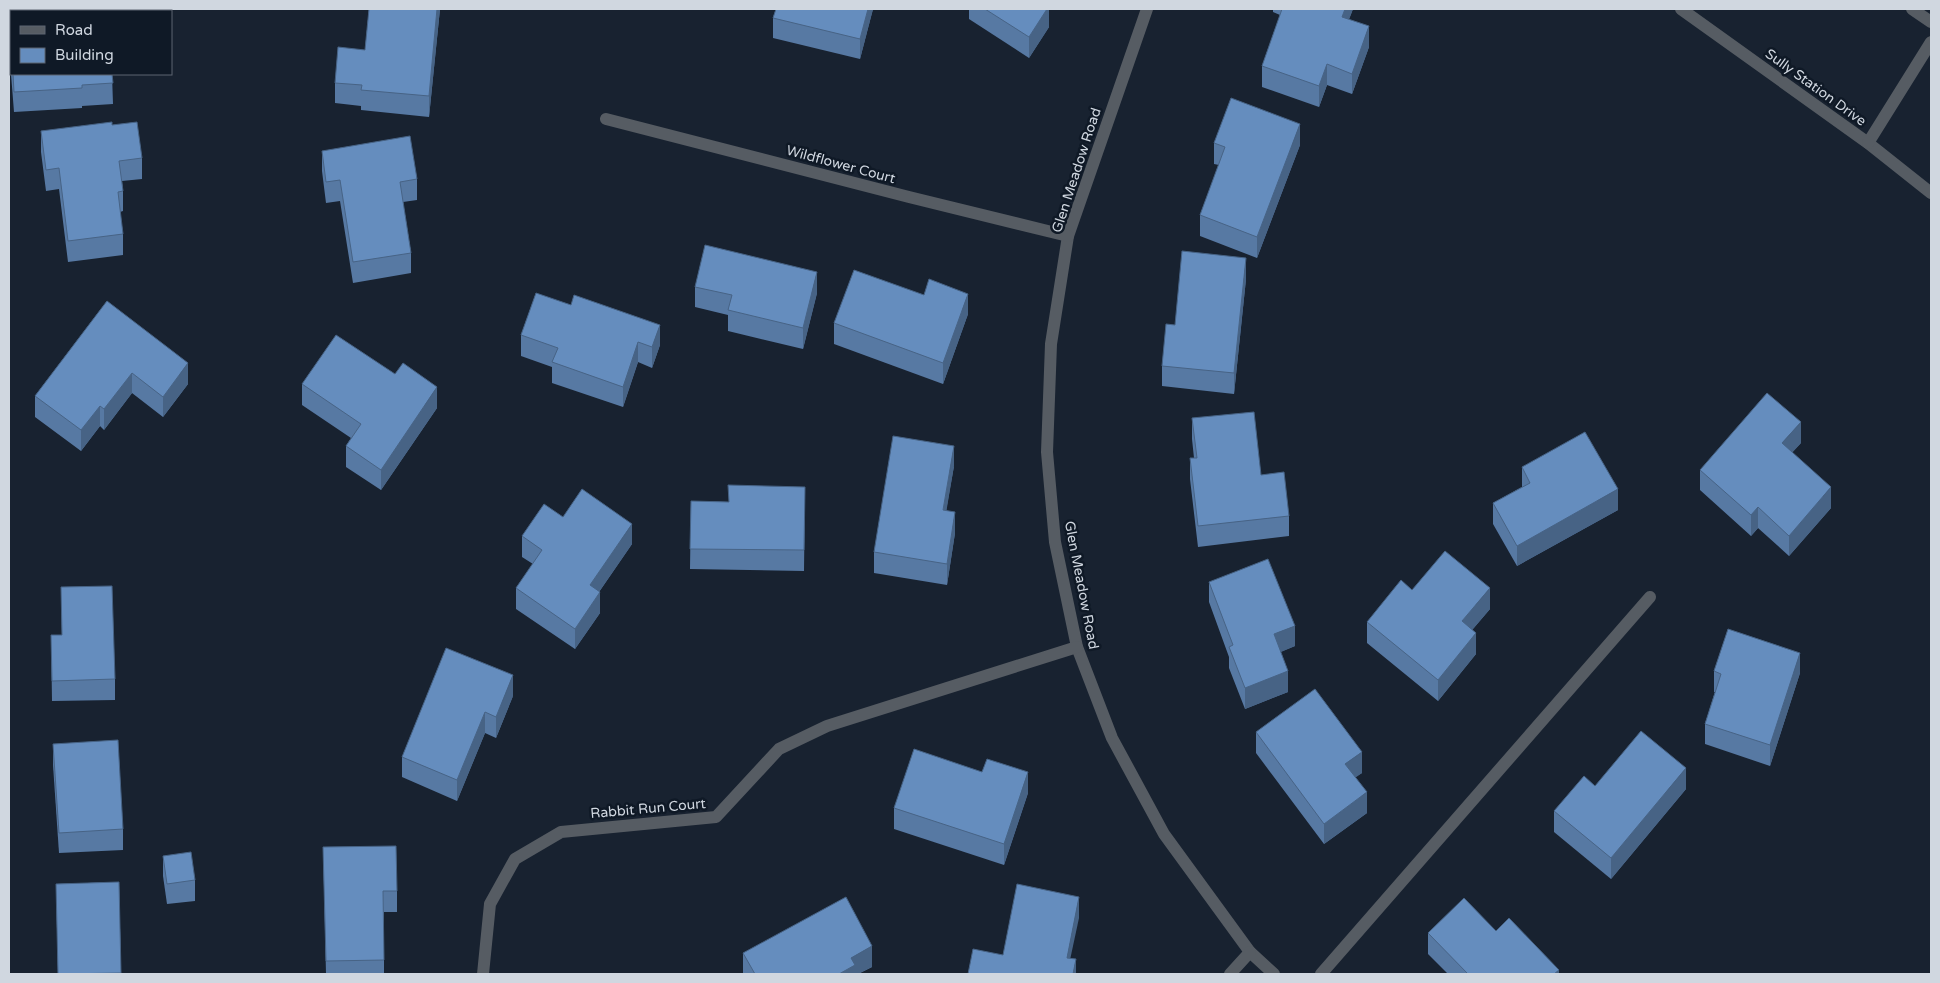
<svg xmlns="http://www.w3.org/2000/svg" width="1940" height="983" viewBox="0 0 1940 983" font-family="'Varela Round',sans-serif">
	<rect width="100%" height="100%" fill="#182230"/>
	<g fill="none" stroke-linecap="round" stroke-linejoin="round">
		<g stroke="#565c63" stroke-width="12">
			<polyline points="1147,9 1068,236 1051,344 1047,452 1055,542 1077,647 1112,738 1164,834 1250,952 1274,974"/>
			<polyline points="1681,9 1868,143 1931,193"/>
			<polyline points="1912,9 1931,22"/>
			<polyline points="606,119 909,197 1068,236"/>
			<polyline points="1868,143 1931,42"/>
			<polyline points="483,974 490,904 515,859 561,832 716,817 779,749 827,726 1077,647"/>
			<polyline points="1230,974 1250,952"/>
			<polyline points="1321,974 1650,597"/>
		</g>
	</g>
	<g fill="#5779a3">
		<polygon points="369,9 440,9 429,117 361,110 361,106 335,103 335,83 365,50"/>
		<polygon points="776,9 873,9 860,59 773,38 773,18"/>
		<polygon points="969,9 1049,9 1049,27 1029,58 969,19"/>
		<polygon points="1273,9 1353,9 1349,19 1369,47 1352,94 1327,85 1319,107 1262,87 1262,66 1280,15 1273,12"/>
		<polygon points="11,74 112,74 113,104 82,106 82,108 14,112"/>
		<polygon points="112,125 142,158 142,179 122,181 123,191 123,211 120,212 123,234 123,255 68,262 59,189 46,191 41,152 41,131"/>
		<polygon points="1214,143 1300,145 1257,258 1200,236 1200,215 1219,165 1214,164"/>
		<polygon points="322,151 417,179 417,200 403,202 411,253 411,273 353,283 340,201 326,203 322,171"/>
		<polygon points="1246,279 1234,394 1162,386 1162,366 1175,325"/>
		<polygon points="695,287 817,293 803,349 728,331 728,315 695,307"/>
		<polygon points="536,293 660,345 652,368 638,362 623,407 552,383 552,367 521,356 521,335"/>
		<polygon points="924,295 968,314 943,384 834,344 834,323"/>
		<polygon points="107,301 188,384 163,417 132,393 104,430 100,426 81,451 35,417 35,396"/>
		<polygon points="302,384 437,408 381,490 346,467 346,446 351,438 302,405"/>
		<polygon points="1192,418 1261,475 1289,516 1289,536 1198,547 1190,479 1190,458 1194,458 1192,439"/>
		<polygon points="1801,443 1792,452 1831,508 1789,556 1758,528 1751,536 1700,490 1700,470"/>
		<polygon points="954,466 946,511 955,533 947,585 874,573 874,552"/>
		<polygon points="1522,467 1618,510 1517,566 1493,524 1493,503 1522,487"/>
		<polygon points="805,487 804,571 690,569 691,501 728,502"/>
		<polygon points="563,517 632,544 599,592 600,613 575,649 516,609 516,588 533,564 522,557 522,536"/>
		<polygon points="1209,582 1295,646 1280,652 1288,692 1245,709 1229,668 1229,657 1209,602"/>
		<polygon points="61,587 115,679 115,700 52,701 51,635 62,635"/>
		<polygon points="1412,590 1490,609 1472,630 1476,654 1438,701 1367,643 1367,622"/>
		<polygon points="1714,671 1800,673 1770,766 1705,744 1705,724 1715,692 1714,692"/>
		<polygon points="513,696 496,738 485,733 457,801 402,777 402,757"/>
		<polygon points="1256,732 1362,773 1355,777 1367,813 1324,844 1256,753"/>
		<polygon points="53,744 123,829 123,850 59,853 53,765"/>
		<polygon points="1686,789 1611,879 1554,832 1554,811"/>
		<polygon points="1028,793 1004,865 894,829 894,808"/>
		<polygon points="323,847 397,891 397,912 384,912 384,974 326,974"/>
		<polygon points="163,856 195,880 195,901 167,904 163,876"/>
		<polygon points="119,882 121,974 58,974 56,884"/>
		<polygon points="1496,931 1559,974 1448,974 1428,954 1428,933"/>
		<polygon points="743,953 872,967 858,974 743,974"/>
	</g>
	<g fill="#476385">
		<polygon points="437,9 440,9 429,117 429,96"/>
		<polygon points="868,9 873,9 860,59 860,39"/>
		<polygon points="1047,9 1049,9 1049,27 1029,58 1029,37"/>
		<polygon points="1345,9 1353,9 1342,38 1342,17"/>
		<polygon points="1369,26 1369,47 1352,94 1352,74"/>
		<polygon points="1327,64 1327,85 1319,107 1319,86"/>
		<polygon points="1300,124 1300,145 1257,258 1257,237"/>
		<polygon points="1246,258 1246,279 1234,394 1234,373"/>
		<polygon points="817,272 817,293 803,349 803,328"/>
		<polygon points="968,294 968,314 943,384 943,363"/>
		<polygon points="660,325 660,345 652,368 652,347"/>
		<polygon points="638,342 638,362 623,407 623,387"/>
		<polygon points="188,363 188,384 163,417 163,397"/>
		<polygon points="132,373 132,393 104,430 104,409"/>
		<polygon points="437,387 437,408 381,490 381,470"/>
		<polygon points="100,406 100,426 81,451 81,430"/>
		<polygon points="1801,422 1801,443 1782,464 1782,443"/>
		<polygon points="954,446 954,466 943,531 943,510"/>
		<polygon points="1831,487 1831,508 1789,556 1789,536"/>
		<polygon points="1618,489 1618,510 1517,566 1517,546"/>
		<polygon points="1758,507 1758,528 1751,536 1751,515"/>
		<polygon points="955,512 955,533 947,585 947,564"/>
		<polygon points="632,524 632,544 590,605 590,585"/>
		<polygon points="1490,588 1490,609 1462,642 1462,621"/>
		<polygon points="600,592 600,613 575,649 575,629"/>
		<polygon points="1295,626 1295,646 1274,655 1274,634"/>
		<polygon points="1476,633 1476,654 1438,701 1438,680"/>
		<polygon points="1800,653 1800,673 1770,766 1770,745"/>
		<polygon points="1288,671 1288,692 1245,709 1245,688"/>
		<polygon points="513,675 513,696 496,738 496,717"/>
		<polygon points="485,712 485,733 457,801 457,780"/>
		<polygon points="1362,752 1362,773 1345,785 1345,764"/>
		<polygon points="1686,768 1686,789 1611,879 1611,858"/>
		<polygon points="1028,772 1028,793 1004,865 1004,844"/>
		<polygon points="1367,792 1367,813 1324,844 1324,824"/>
		<polygon points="1079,897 1079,918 1067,974 1067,958"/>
		<polygon points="872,946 872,967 858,974 839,974 851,958"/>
		<polygon points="1076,959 1076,974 1073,974"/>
		<polygon points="1559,970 1559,974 1554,974"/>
	</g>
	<g fill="#658dbe" stroke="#476385">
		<rect x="18" y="9" width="60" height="2"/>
		<polygon points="369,9 437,9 429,96 361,90 362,85 335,83 338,47 365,50"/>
		<polygon points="776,9 868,9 860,39 773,18"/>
		<polygon points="985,9 1047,9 1029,37"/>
		<polygon points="1282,9 1345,9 1342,17 1369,26 1352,74 1327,64 1319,86 1262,66"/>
		<polygon points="13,74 112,74 113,83 82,85 82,88 14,92"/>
		<polygon points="1231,98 1300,124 1257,237 1200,215 1225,147 1214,143"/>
		<polygon points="112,122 112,125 137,122 142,158 119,161 123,191 118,192 123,234 68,241 59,168 46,170 41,131"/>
		<polygon points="410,136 417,179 400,182 411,253 353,262 340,180 326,182 322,151"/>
		<polygon points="705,245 817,272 803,328 728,310 732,295 695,287"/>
		<polygon points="1182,251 1246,258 1234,373 1162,366 1166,324 1175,325"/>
		<polygon points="854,270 924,295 929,279 968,294 943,363 834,323"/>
		<polygon points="536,293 571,305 574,295 660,325 652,347 638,342 623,387 552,362 558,348 521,335"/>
		<polygon points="107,301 188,363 163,397 132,373 104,409 100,406 81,430 35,396"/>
		<polygon points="336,335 395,374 403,363 437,387 381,470 346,446 361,424 302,384"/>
		<polygon points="1767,393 1801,422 1782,443 1831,487 1789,536 1758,507 1751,515 1700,470"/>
		<polygon points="1254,412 1261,475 1284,472 1289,516 1198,526 1190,458 1197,458 1192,418"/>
		<polygon points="1585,432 1618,489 1517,546 1493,503 1530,483 1522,467"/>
		<polygon points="893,436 954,446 943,510 955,512 947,564 874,552"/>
		<polygon points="728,485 805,487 804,550 690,549 691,501 729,502"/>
		<polygon points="582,489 632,524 590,585 600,592 575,629 516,588 542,550 522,536 544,504 563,517"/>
		<polygon points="1445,551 1490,588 1462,621 1476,633 1438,680 1367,622 1401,580 1412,590"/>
		<polygon points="1268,559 1295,626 1274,634 1288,671 1245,688 1229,647 1233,645 1209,582"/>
		<polygon points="112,586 115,679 52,681 51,635 62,635 61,587"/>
		<polygon points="1728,629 1800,653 1770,745 1705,724 1721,674 1714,671"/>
		<polygon points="446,648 513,675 496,717 485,712 457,780 402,757"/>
		<polygon points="1315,689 1362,752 1345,764 1367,792 1324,824 1256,732"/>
		<polygon points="1641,731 1686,768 1611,858 1554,811 1584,776 1595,786"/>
		<polygon points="118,740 123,829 59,833 53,744"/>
		<polygon points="914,749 982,772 987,759 1028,772 1004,844 894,808"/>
		<polygon points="396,846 397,891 383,891 384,960 326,961 323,847"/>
		<polygon points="191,852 195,880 167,884 163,856"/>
		<polygon points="119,882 121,973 58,974 56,884"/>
		<polygon points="1017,884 1079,897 1067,958 1076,959 1073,974 968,974 973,949 1003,955"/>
		<polygon points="846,897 872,946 851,958 855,965 839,974 755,974 743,953"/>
		<polygon points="1464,898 1496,931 1509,918 1559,970 1554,974 1468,974 1428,933"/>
	</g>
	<g text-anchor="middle" stroke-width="5" stroke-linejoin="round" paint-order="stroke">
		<g font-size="14" fill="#d0d7e0" stroke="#0f1926">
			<text transform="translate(1816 87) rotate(36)" y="5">Sully Station Drive</text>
			<text transform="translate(841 164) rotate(15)" y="5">Wildflower Court</text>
			<text transform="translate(1076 170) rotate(-72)" y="5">Glen Meadow Road</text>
			<text transform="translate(1082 585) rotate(79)" y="5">Glen Meadow Road</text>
			<text transform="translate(648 808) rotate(-5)" y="5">Rabbit Run Court</text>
		</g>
	</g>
	<rect width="1940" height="983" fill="none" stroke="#d0d7e0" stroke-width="20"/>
	<rect x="10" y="10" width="162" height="65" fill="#0f1926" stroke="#5c6570"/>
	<rect x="20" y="26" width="25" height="8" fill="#565c63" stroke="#5c6570"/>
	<text x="55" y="35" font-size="15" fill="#d0d7e0">Road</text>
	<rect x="20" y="48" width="25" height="15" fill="#658dbe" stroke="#5c6570"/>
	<text x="55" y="60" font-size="15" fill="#d0d7e0">Building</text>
</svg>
